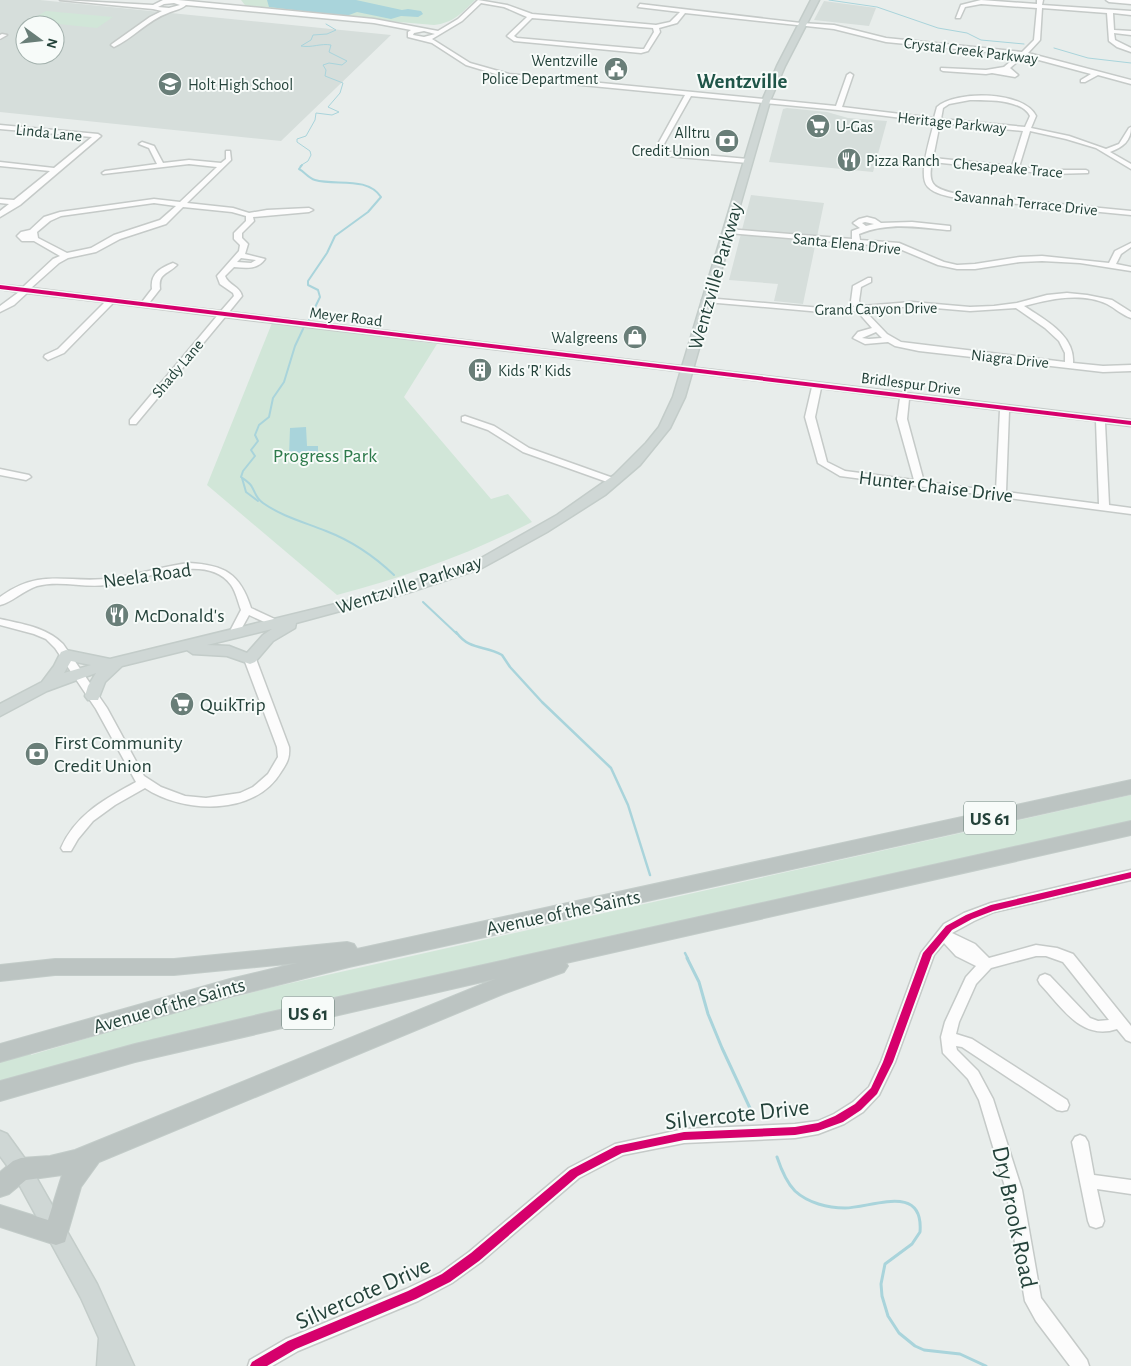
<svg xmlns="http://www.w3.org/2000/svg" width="1131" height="1366" viewBox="0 0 1131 1366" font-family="'Alegreya Sans',sans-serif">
	<rect width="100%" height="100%" fill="#e8edeb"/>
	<g fill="#d6dedb" fill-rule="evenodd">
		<path d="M0,0h40l351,35 -110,106 -281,-29v-71l5,-4 -5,-1zM25,25h30v30h-30z"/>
		<polygon points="824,1 876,8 869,26 814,20"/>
		<polygon points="787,108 827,112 848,118 887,121 873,172 769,162 783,109"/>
		<polygon points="751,195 824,203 803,304 774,301 778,284 729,280"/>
	</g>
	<g fill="#d1e6d8">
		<path d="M241,0h234c-13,13 -22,23 -41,25l-186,-16z"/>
		<polygon points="46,11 113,17 97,28 29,21"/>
		<path d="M272,323l165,21 -33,53 87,102 17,-5 24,28c-63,32 -126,55 -195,73l-130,-110z"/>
		<polygon points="1131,795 1131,822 0,1085 0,1059 30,1050 31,1055 166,1015 269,988"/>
	</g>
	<g fill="#a9d4db">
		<polygon points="267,0 356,0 402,10 408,9 421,11 423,14 418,17 401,16 391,19 357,12 349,15 336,15 269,7"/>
		<polygon points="306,427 307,446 318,446 318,455 289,456 290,428"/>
	</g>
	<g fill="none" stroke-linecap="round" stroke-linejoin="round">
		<g stroke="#a9d4db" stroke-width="1">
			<polyline points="829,0 877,7 938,28 967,33 981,40 1024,44"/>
			<polyline points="1054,48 1088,58 1131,63"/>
			<path d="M300,166l8,-5 3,-6 -1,-4 -13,-9v-3l9,-3 9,-16 1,-7 16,2 7,-3 -11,-5 12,-14 3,-10 -18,-7 1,-6 -3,-5 6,-2 13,2 5,-4 -18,-9 2,-7c-10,-2 -19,3 -30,1l10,-6 2,-5 14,-1 9,-4 -10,-6"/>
		</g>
		<g stroke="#a9d4db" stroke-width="2">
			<path d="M302,165l-3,4c6,3 9,9 16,11 21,6 52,-4 66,17l-13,15 -33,24 -8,17 -19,28v4l10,5 2,7 -11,23"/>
			<path d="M303,329l-8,17 -11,36 -11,16 -4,19 -10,8 -4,10 3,6 -7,9 4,6 -12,15 -2,6c4,3 9,6 11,10 4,7 4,11 11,16 20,14 41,19 63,28 26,10 48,25 68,44"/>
			<polyline points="242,478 246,492 258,501"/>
			<polyline points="423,602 457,634"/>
		</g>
		<g stroke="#a9d4db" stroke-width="2.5">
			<path d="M456,632c14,19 28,13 46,23l8,12 32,35 69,66 17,37 22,70"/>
			<polyline points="685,953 688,959"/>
		</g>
		<g stroke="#a9d4db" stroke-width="3">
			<polyline points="687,958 699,982 708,1014 722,1048 755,1119"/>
			<path d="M777,1157c4,12 9,25 18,34 13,12 33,17 50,17 26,0 79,-26 75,24l-8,12 -27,20 -4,20 1,12 6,20 11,17 16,13 9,4 36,4 26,12"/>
		</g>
		<g stroke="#c5cac8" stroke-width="3">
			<g id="minor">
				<path d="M60,0l93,5 10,-5h15l196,19 64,12 20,-12 20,-19 29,5 25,9 124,11 14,-3 10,-10 -42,-5 2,-3 161,19 33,2 52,13 136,14 12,-12 3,-32 -56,-4 -16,3 -5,11h-4l5,-13 20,-5 56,4v-4h6l-1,5 89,6v4l-18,-2 1,17 17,1v4l-17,-2 1,7 16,8v4l-14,-5 -8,-6 -2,-28 -65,-5 -2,32 -12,13 103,27v4l-33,-9 -13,7h-4v-2l10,-6 -67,-18 -14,12 8,7 -3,2 -23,-4 -6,1 -43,-3 -2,-1v-2l45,2 18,-3 14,-12 -132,-13 -52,-13 -149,-16 -8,10 -18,5 1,4 -12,19 -7,2 -127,-12 -7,-5 20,-19 -23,-10 -23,-4 -19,18 -30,18 38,24 39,11 327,32 11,-31 3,-2 3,2 -11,32 92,11 3,-11c19,-17 87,-16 99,9l-5,12 38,8 37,13 13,-5 10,-16 2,-1c0,14 -8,20 -21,25l21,12v5l-35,-21 -30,-9 -36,-8 -11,36 32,3h35l2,1v2l-37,1 -119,-12c-5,24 3,27 25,32l174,17v4l-174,-17c-10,-2 -22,-4 -29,-11 -11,-11 3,-50 6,-65l-96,-12 -147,-14 -31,55 88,8 3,2 -3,2 -92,-8 -3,-2 32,-58 -176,-17 -43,-13 -34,-22 -24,-6v-5l3,-2 -37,-7 -188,-18c-6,5 -12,5 -18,8 -20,7 -35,25 -54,34l-3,-2 1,-1 38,-27 12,-6 -9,-2zM174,3l6,2 -11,3 -11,-1 6,-3zM532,18l121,10 1,4 -10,17h-3l-124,-11 -3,-2zM424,31l11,3 -11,3 -11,-2 1,-2zM970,100c16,0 52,-1 60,16l-5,11 -84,-8 2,-11 6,-4zM940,123l83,8 -11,35 -79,-8z"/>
				<polygon points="1106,0 1131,0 1131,4 1109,2"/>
				<polygon points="2,34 7,35 0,39 0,35"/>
				<polygon points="0,125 98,134 101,136 20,205 0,217 0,211 9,204 0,203 0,199 14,200 50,171 0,166 0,162 54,168 92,137 0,129"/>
				<path d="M142,142l12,4 9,17 26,-3 32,3 5,-4v-8h4l1,9 -44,43 46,5 16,5 18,-3 42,-2 4,2 -4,2 -56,5 1,4 -12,12v5l6,6 -3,10 20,5c-8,11 -19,9 -31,8l-9,9c3,9 15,10 17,20l-13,16 902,108v6l-26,-3 4,82 22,3v6l-291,-38 -22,-13 -13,-46 7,-30 -587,-70 -89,107h-6v-4l87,-104 -104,-13 -49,50 -16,7 -4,-3 1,-2 13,-6 47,-47 -78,-9 -13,12 -14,7v-6l19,-14 -19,-3v-4l23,2 30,-28 7,-3 -26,-15h-12l-5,-5 4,-4 9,-2 14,-13 16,-5 94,-13 26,3 37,-35 -28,-3 -86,10 -1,-1 3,-2 52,-7 -8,-16 -10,-4zM154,203l22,3 -16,14 -46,15 -23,13 -24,5 -29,-15 -1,-6 13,-11 11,-5zM183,207l49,5 14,4v5l-12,12v6l6,6 -1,6 -22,25 3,8 13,9 1,3 -13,15 -72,-8 11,-14c-2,-16 7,-14 17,-24l-4,-2c-13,5 -23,11 -21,26l-10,13 -111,-14 28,-25 9,-5 28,-6 24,-13 46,-15zM241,258l15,2 -5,3 -14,-1zM821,388l79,10 -3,21 17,61 -69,-9 -18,-9 -12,-45zM909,399l91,11 -4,81 -72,-9 -17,-63zM1009,411l87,10 3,83 -93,-12z"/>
				<path d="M867,217l8,2 6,4 31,-1 38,4v4h-3c-30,-3 -59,-8 -88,4l1,6 39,3 45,19 13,3 18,-1 45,-7 22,-1 67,7 6,-12 16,-8v4l-10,7 -5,10 15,3v4l-51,-8 -38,-2 -22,1 -45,7h-18l-19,-4 -43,-18 -167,-14 -4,-2 4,-2 124,10v-8l8,-3 -7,-5 6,-4zM865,222l9,2 -8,2 -4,-3z"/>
				<path d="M868,278h3v4l-10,5 -2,14 3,5 50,-4 58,5 24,-1 23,-3 30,-8 20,-2 20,2 25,5 19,12v6c-9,-3 -16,-10 -24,-14 -26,-12 -57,-5 -83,2 21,14 51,29 49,57l30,3 28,-1v6l-28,1 -184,-21 -24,-5 -7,-4 -23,2 -12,-6 5,-6 14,-4 -15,-17 -24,2 -127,-11 -4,-2 4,-2 127,11 21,-2 -3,-6 2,-15zM912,306l58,5 46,-3 29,20 14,13 6,12v9l-164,-20 -14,-8 -22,-23zM876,332l6,6 -13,1 -7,-1z"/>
				<polygon points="465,416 494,426 529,448 616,479 618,481 613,484 610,483 523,452 488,430 462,421 462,417"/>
				<polygon points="0,469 29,475 31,477 26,480 0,475"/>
				<path d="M189,563c35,2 51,10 62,45l28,13 1,2 -1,2h-8l-22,-10 -11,20h-8l-1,-2 12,-23c-3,-8 -5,-18 -10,-25 -25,-35 -91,-3 -125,0 -22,3 -46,-5 -69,1 -13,4 -26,17 -37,19v-8c43,-31 68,-12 113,-19 25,-3 50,-12 76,-15z"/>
				<path d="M0,619c22,5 46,8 63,25l44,64 37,68 17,11 24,9 21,2 34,-5 13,-6 15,-13 10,-17 -1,-10 -33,-88 6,-4 6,4 33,88c1,11 -2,16 -8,25 -26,44 -97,42 -136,16l-30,17 -22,16 -15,18 -7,12h-8l-2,-3c15,-34 44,-49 75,-66l-40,-73 -41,-61 -9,-9 -12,-5 -34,-9z"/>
				<path d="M1131,870v10l-137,32 -20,9 -22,12 23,11 14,14 47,-13 21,3 16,6 58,72v16l-5,-2 -9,-11c-36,12 -55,-22 -77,-45l-2,-4 2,-4 5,-2 5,2 40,42 8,3 11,-1 -46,-58 -17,-6h-10l-45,12 -15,16 -17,38 -3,12 16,5 95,61 2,5 -2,5 -5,1 -5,-1 -95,-63 -6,-1 1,4 21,21 15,28 29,91 19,108 46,62 2,6h-19l-34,-45 -11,-20 -19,-111 -27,-90 -11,-21 -25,-26 -2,-16 4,-15 21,-45 10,-11 -20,-10 -12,-13 -10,12 -39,107 -16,33 -16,17 -19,12 -26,10 -23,4 -111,5 -61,12 -44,23 -98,84 -29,21 -34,18 -120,50 -26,15h-24l2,-6 36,-21 120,-50 34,-16 29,-21 100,-84 46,-24 69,-15 111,-5 23,-3 16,-7 19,-12 16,-15 12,-25 40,-109 23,-29 20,-11 27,-10z"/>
				<polygon points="1080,1135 1085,1137 1088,1142 1094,1175 1131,1180 1131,1194 1097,1189 1104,1221 1102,1226 1096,1228 1090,1226 1088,1221 1072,1142 1075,1137"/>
			</g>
		</g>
		<g stroke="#c3ccc9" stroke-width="3">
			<g id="major">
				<path d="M811,0h8l-34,66 -15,35 -85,296 -15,31 -30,37 -35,30 -58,37 -67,37 -73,24 -111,30 -1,5 -22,13 -18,21 -5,2 -23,-8 -34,-2 -6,-4 -65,16 -17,16 -7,18h-10l-3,-4 3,-10 8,-13 -49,18 -47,25v-12l42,-22 12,-16 7,-14 5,-2 44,9 250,-61 116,-37 81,-46 57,-40 32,-32 13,-16 14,-30 89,-296 15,-35zM272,629l-9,6 -16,18 -18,-7 -22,-1zM71,661l20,4 -27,8z"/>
				<polygon points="0,1131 7,1134 28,1163 97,1284 134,1366 97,1366 99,1338 81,1298 14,1175 0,1156"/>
			</g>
		</g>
		<g stroke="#c3ccc9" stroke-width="2">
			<g id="highway">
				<polygon points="1131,780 1131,794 349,967 230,997 0,1062 0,1044 230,979 297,963 174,975 55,975 0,981 0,965 55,959 174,959 347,942 354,944 357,949"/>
				<polygon points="1131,821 1131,835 566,963 568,966 564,972 503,994 99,1162 81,1187 65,1242 56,1245 0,1227 0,1205 48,1220 62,1175 26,1180 9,1194 0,1197 0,1172 13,1161 21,1158 50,1156 75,1150 495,979 135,1062 0,1101 0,1081 135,1044 262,1014"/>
			</g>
		</g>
		<use href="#minor" fill="#fcfcfc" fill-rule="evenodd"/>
		<use href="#major" fill="#cfd7d5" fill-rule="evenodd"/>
		<use href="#highway" fill="#bcc4c2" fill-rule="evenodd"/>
		<g stroke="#f7fbf9" stroke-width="3">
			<g id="cycleway">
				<polygon points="0,285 1131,421 1131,425 0,289"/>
				<polygon points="1131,872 1131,878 993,911 972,919 952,930 932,955 893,1062 877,1094 861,1110 843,1122 818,1131 795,1135 684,1140 622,1153 578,1176 479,1261 450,1282 416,1299 296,1349 267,1366 250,1366 252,1362 288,1341 408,1291 442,1274 471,1253 570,1170 616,1146 684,1132 795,1127 818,1123 835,1116 855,1104 871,1088 883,1062 923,953 946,926 966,915 991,905"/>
			</g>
		</g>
		<use href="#cycleway" fill="#d6006c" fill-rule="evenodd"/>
	</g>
	<defs>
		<g id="civic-disc" transform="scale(1.25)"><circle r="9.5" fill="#697e78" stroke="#f7fbf9"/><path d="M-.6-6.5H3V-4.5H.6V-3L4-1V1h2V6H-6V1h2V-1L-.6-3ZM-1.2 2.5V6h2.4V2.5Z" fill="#fff"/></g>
		<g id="school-disc" transform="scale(1.25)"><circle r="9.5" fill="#697e78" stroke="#f7fbf9"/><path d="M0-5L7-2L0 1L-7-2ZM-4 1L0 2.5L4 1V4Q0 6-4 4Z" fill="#fff"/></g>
		<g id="supermarket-disc" transform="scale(1.25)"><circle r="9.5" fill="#697e78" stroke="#f7fbf9"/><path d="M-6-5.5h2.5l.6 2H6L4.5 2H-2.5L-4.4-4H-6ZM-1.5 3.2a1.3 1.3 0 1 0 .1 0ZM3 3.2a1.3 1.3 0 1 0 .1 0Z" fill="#fff"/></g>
		<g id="bank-disc" transform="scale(1.25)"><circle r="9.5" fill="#697e78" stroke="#f7fbf9"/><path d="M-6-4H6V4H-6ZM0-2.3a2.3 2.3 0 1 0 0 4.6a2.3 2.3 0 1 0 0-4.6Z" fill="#fff"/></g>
		<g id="restaurant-disc" transform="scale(1.25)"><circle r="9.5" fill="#697e78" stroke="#f7fbf9"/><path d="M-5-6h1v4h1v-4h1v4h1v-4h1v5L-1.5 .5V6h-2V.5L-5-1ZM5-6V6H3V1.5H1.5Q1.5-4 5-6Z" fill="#fff"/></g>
		<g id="shop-disc" transform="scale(1.25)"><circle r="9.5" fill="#697e78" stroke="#f7fbf9"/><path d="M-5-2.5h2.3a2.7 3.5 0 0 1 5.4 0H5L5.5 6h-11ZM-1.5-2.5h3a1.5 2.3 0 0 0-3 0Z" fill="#fff"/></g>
		<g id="building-disc" transform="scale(1.25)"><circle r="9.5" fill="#697e78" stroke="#f7fbf9"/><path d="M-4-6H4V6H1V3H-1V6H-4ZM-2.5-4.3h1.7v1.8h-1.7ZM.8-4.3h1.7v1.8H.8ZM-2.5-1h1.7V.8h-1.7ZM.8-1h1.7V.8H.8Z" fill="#fff"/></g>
	</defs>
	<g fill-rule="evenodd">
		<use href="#civic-disc" x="616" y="69"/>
		<use href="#school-disc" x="170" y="84"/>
		<use href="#supermarket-disc" x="818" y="126"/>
		<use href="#bank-disc" x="727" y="141"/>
		<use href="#restaurant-disc" x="849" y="160"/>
		<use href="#shop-disc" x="635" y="337"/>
		<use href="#building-disc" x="480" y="370"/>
		<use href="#restaurant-disc" x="117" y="615"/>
		<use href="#supermarket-disc" x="182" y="704"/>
		<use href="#bank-disc" x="37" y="754"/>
	</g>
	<g text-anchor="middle" stroke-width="4" stroke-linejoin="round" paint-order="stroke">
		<g font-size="16" fill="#24423a" stroke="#f7fbf9">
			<text transform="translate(971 50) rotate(7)" y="6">Crystal Creek Parkway</text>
			<text transform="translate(952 122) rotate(6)" y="6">Heritage Parkway</text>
			<text transform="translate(49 132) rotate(6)" y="6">Linda Lane</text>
			<text transform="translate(1008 167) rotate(5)" y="6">Chesapeake Trace</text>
			<text transform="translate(1026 202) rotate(6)" y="6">Savannah Terrace Drive</text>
			<text transform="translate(847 243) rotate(6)" y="6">Santa Elena Drive</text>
			<text transform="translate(876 308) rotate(-1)" y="6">Grand Canyon Drive</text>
			<text transform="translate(346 316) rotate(7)" y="6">Meyer Road</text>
			<text transform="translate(1010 358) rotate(6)" y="6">Niagra Drive</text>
			<text transform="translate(177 368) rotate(-50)" y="6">Shady Lane</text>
			<text transform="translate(911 383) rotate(7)" y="6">Bridlespur Drive</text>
		</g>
		<g font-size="16" fill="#24423a" stroke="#f7fbf9" text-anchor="start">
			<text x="598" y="66" text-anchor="end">Wentzville<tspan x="598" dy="18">Police Department</tspan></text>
			<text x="188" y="90">Holt High School</text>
			<text x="836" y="132">U-Gas</text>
			<text x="710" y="138" text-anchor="end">Alltru<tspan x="710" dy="18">Credit Union</tspan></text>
			<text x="866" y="166">Pizza Ranch</text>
			<text x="618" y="343" text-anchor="end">Walgreens</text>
			<text x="498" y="376">Kids 'R' Kids</text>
		</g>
		<g fill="#f7fbf9" stroke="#637a73" stroke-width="1">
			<rect x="964" y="801.5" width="52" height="33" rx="4"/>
			<rect x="282" y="996.5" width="52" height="33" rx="4"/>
		</g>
		<g font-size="19" font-weight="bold" fill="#24423a">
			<text x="990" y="825">US 61</text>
			<text x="308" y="1020">US 61</text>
		</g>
		<g font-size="20" fill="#24423a" stroke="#f7fbf9">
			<text transform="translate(715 276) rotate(-74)" y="7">Wentzville Parkway</text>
			<text transform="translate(936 486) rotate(7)" y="7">Hunter Chaise Drive</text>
			<text transform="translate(147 575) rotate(-8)" y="7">Neela Road</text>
			<text transform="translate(409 584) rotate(-18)" y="7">Wentzville Parkway</text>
			<text transform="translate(563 912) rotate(-12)" y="7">Avenue of the Saints</text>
			<text transform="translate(169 1005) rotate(-16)" y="7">Avenue of the Saints</text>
		</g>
		<g font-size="20" fill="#2d7a4b" stroke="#f7fbf9">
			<text x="325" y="462">Progress Park</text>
		</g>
		<g font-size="20" fill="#24423a" stroke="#f7fbf9" text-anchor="start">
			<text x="134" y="622">McDonald's</text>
			<text x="200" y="711">QuikTrip</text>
			<text x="54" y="749">First Community<tspan x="54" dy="23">Credit Union</tspan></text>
		</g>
		<g font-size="21" font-weight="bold" fill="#1f5548" stroke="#f7fbf9">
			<text x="742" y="88">Wentzville</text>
		</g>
		<g font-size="24" fill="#24423a" stroke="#f7fbf9">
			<text transform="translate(737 1114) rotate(-6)" y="8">Silvercote Drive</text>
			<text transform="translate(1015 1217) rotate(78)" y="8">Dry Brook Road</text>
			<text transform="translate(363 1293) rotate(-24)" y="8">Silvercote Drive</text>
		</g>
	</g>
	<g transform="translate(40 40) rotate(105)"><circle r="24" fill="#f7fbf9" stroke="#a3b1ad"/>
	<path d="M0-4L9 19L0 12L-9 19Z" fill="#697e78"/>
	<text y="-8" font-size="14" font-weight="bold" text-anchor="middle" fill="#24423a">N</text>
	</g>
</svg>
